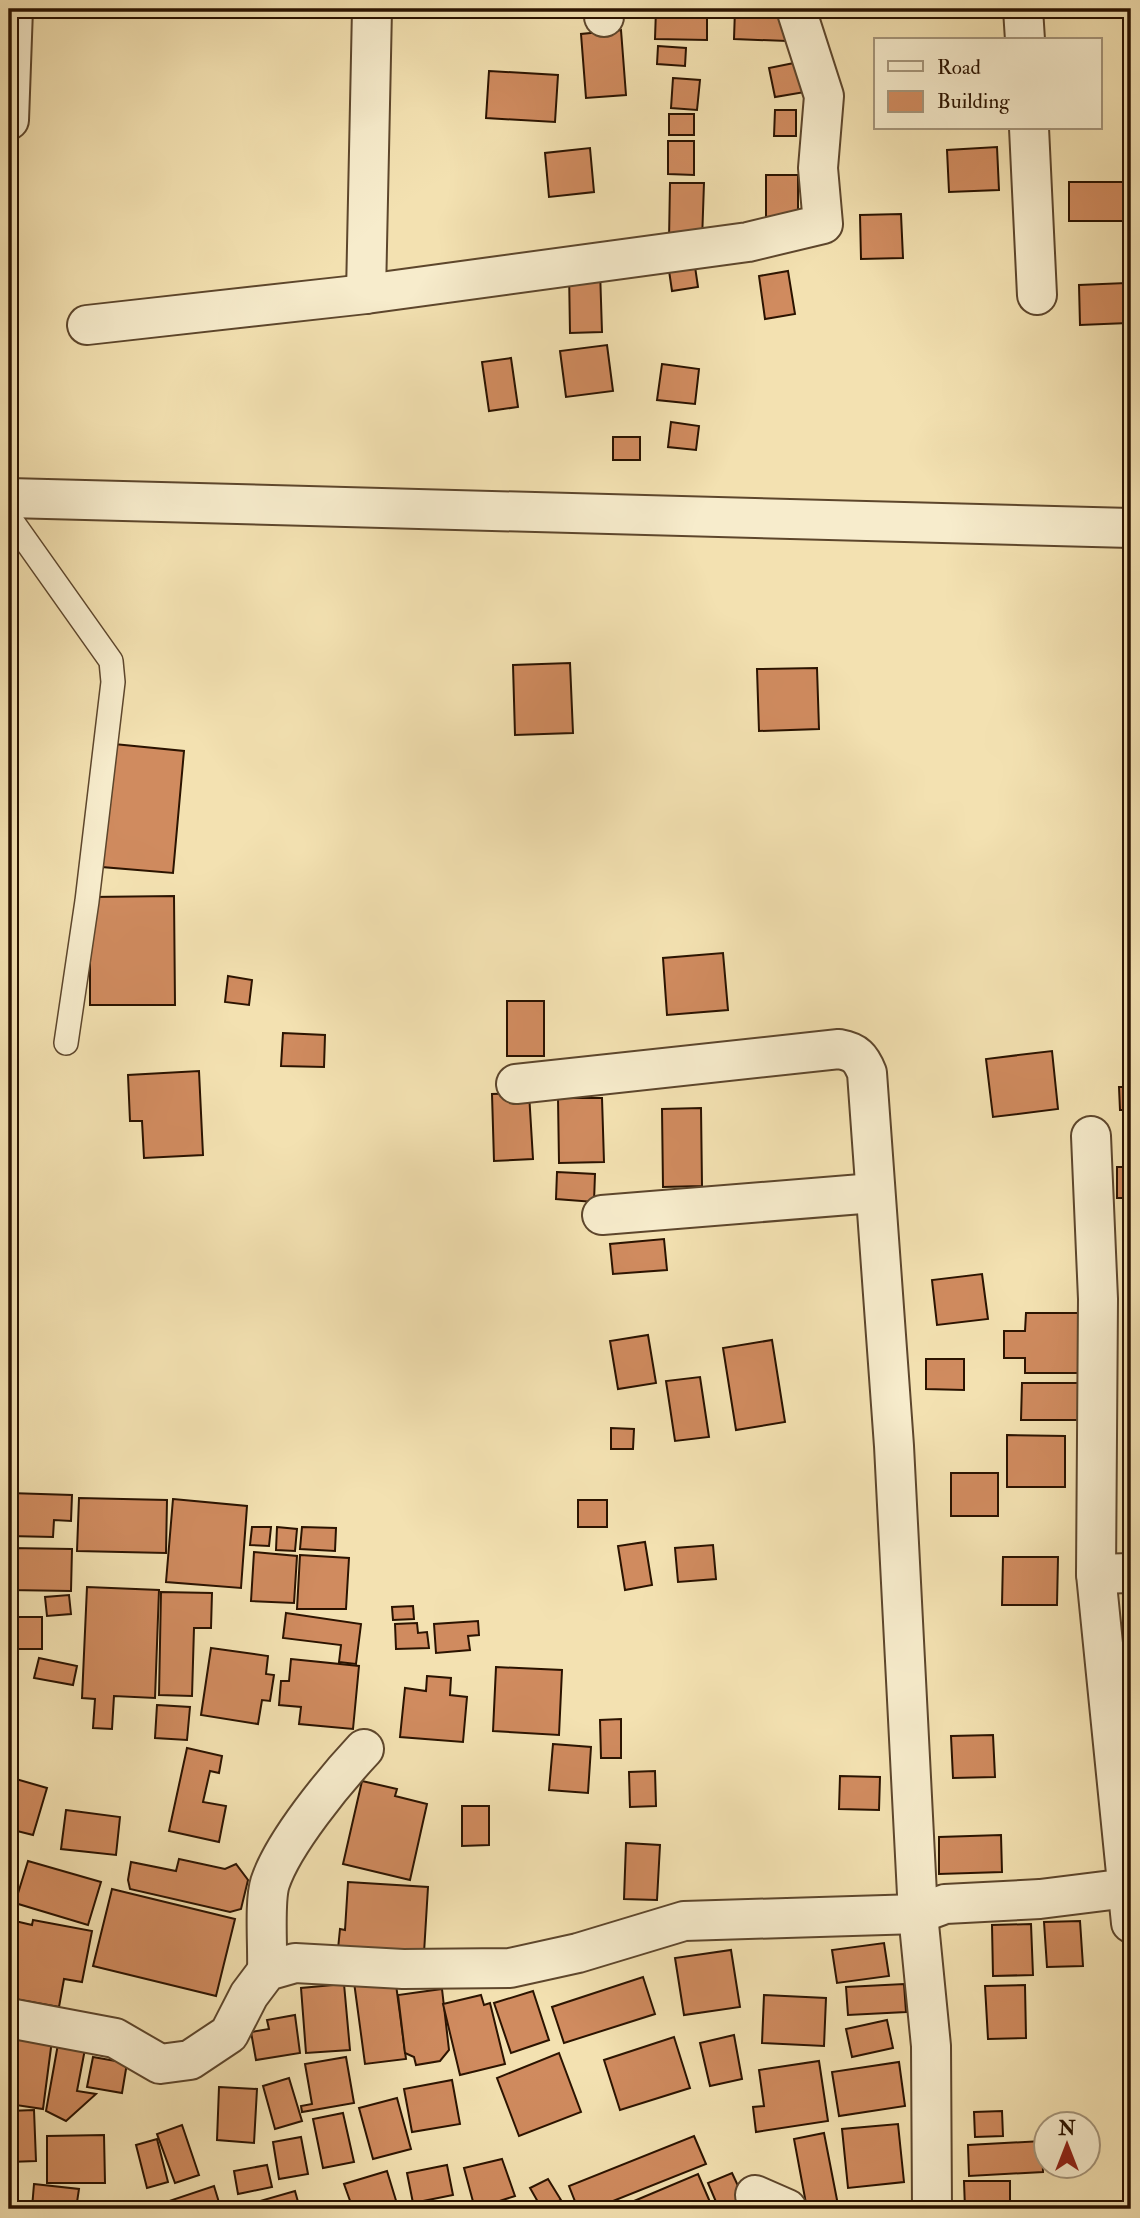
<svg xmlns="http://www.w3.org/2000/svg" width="1140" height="2218" viewBox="0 0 1140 2218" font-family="'IM FELL Double Pica',serif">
	<rect width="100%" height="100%" fill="#f3e1b1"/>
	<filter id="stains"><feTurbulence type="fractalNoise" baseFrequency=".00286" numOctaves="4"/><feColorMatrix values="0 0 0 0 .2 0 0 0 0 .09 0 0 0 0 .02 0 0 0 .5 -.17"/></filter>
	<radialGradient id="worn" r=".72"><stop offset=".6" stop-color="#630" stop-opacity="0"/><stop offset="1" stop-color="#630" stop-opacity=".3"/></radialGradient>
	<g fill="#d08b5f" stroke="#2b1300" stroke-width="2">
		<polygon points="656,9 707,9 707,40 655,39"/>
		<polygon points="735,9 789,9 787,41 734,39"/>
		<polygon points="621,30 626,95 586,98 581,34"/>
		<polygon points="658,46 686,48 685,66 657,64"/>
		<polygon points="799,62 805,92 775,97 769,68"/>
		<polygon points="489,71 558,75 555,122 486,118"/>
		<polygon points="673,78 700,80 697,110 671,108"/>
		<polygon points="775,110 796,110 796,136 774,136"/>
		<rect x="669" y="114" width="25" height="21"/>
		<polygon points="668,141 694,141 694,175 668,174"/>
		<polygon points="997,147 999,190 949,192 947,150"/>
		<polygon points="590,148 594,192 549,197 545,153"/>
		<rect x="766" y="175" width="32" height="43"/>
		<rect x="1069" y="182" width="59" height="39"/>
		<polygon points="670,183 704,183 702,241 669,240"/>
		<polygon points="901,214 903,258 861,259 860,215"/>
		<polygon points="693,253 698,287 672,291 667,257"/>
		<polygon points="600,270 602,332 570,333 569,271"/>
		<polygon points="788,271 795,314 765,319 759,276"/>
		<polygon points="1126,283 1128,323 1080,325 1079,285"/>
		<polygon points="607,345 613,391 566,397 560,351"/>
		<polygon points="511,358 518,407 489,411 482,362"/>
		<polygon points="662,364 699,369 695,404 657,400"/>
		<polygon points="671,422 699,426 696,450 668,447"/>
		<rect x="613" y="437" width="27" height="23"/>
		<polygon points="570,663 573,733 515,735 513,665"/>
		<polygon points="817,668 819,729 759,731 757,669"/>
		<polygon points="114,744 184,751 173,873 102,867"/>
		<polygon points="174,896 175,1005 90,1005 90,897"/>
		<polygon points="723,953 728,1010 667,1015 663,958"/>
		<polygon points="228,976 252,980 249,1005 225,1002"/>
		<rect x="507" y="1001" width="37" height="55"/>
		<polygon points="1124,1027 1131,1027 1131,1083 1125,1084"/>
		<polygon points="283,1033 325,1035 324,1067 281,1066"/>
		<polygon points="1052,1051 1058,1109 993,1117 986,1059"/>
		<polygon points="199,1071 203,1155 144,1158 142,1121 130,1121 128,1075"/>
		<polygon points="1119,1087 1131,1087 1131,1110 1120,1110"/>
		<polygon points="529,1093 533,1159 494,1161 492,1094"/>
		<polygon points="558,1098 602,1098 604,1162 559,1163"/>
		<polygon points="701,1108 702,1186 663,1187 662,1109"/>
		<rect x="1117" y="1167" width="14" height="31"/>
		<polygon points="557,1172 595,1174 594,1202 556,1199"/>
		<polygon points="664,1239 667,1270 613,1274 610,1244"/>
		<polygon points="982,1274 988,1319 937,1325 932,1280"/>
		<polygon points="1026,1313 1080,1313 1079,1373 1025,1373 1025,1358 1004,1358 1004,1331 1025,1331"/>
		<polygon points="648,1335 656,1383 618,1389 610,1341"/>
		<polygon points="772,1340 785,1422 736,1430 723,1348"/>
		<polygon points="926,1359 964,1359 964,1390 926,1389"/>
		<polygon points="700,1377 709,1437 675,1441 666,1381"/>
		<polygon points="1022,1383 1079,1383 1079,1420 1021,1420"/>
		<polygon points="611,1428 634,1429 633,1449 611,1449"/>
		<polygon points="1007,1435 1065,1436 1065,1487 1007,1487"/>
		<rect x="951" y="1473" width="47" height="43"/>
		<polygon points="9,1493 72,1495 71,1521 54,1520 53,1537 9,1536"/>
		<polygon points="79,1498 167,1500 166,1553 77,1551"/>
		<polygon points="173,1499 247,1506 241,1588 166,1582"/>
		<rect x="578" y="1500" width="29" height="27"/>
		<polygon points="252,1527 271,1527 269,1546 250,1545"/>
		<polygon points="277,1527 297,1529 295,1551 276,1550"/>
		<polygon points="302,1527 336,1528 335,1551 300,1549"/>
		<polygon points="645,1542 652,1585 625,1590 618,1546"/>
		<polygon points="713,1545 716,1579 678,1582 675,1548"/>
		<polygon points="10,1548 72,1549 71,1591 9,1590"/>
		<polygon points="254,1552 297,1556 294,1603 251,1601"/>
		<polygon points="300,1555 349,1558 346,1609 297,1609"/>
		<polygon points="1003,1557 1058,1557 1057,1605 1002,1605"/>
		<polygon points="87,1587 159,1590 155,1698 114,1696 112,1729 93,1728 95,1699 82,1698"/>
		<polygon points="161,1592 212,1593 211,1628 194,1628 192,1696 159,1695"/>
		<polygon points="69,1595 71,1614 47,1616 45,1597"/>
		<polygon points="413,1606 414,1619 393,1620 392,1607"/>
		<polygon points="286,1613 361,1624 356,1664 339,1662 341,1645 283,1638"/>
		<rect x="12" y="1617" width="30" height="32"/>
		<polygon points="478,1621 479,1635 468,1636 470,1650 436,1653 434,1624"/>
		<polygon points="417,1623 418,1633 427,1632 429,1648 396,1649 395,1624"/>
		<polygon points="211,1648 268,1656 266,1674 274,1675 270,1701 262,1700 258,1724 201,1715"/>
		<polygon points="39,1658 77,1666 73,1685 34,1678"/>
		<polygon points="291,1659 359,1666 353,1729 299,1724 301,1707 279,1705 281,1681 289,1681"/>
		<polygon points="496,1667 562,1670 559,1735 493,1731"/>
		<polygon points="427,1676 451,1678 450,1695 467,1697 463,1742 400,1737 405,1688 426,1691"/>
		<polygon points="157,1705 190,1707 187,1740 155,1738"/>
		<polygon points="621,1719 621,1758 601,1758 600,1720"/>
		<polygon points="993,1735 995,1777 953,1778 951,1736"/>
		<polygon points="553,1744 591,1747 588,1793 549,1790"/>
		<polygon points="187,1748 222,1756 219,1773 210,1771 203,1802 226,1806 219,1842 169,1831"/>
		<polygon points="655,1771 656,1806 630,1807 629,1772"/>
		<polygon points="840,1776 880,1777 879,1810 839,1809"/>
		<polygon points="9,1777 47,1788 33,1835 9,1829"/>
		<polygon points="362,1781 397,1789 395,1796 427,1804 410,1880 343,1864"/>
		<polygon points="462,1806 489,1806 489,1845 462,1846"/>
		<polygon points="66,1810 120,1817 116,1855 61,1849"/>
		<polygon points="1001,1835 1002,1872 939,1874 939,1837"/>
		<polygon points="626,1843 660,1845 657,1900 624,1899"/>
		<polygon points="9,1857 13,1857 9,1882"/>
		<polygon points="179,1859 225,1869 236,1864 248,1880 241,1909 230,1912 130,1889 128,1880 131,1862 176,1871"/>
		<polygon points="28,1861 101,1882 88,1925 15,1903"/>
		<polygon points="348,1882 428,1887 424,1953 338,1949 340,1929 345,1930"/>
		<polygon points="112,1889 235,1919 216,1996 93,1966"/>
		<polygon points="33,1920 92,1931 82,1982 64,1979 59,2007 9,1998 9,1954 15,1921 32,1925"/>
		<polygon points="1080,1921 1083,1966 1047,1967 1044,1922"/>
		<polygon points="1031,1924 1033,1975 993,1976 992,1925"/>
		<polygon points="884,1943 889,1976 837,1983 832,1950"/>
		<polygon points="731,1950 740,2007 684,2015 675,1958"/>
		<polygon points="395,1977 406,2059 365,2064 354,1982"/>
		<polygon points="643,1977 655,2014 564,2043 552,2007"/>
		<polygon points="344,1984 350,2050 306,2053 301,1988"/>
		<polygon points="904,1984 906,2012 848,2015 846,1987"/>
		<polygon points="1025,1985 1026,2038 988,2039 985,1986"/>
		<polygon points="442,1989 449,2050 440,2061 416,2065 414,2057 405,2053 398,1995"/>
		<polygon points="533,1991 549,2040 511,2053 494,2003"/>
		<polygon points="481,1995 484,2005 490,2003 505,2064 460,2075 443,2004"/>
		<polygon points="764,1995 826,1998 824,2046 762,2043"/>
		<polygon points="295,2015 300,2053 256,2060 251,2032 269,2029 267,2020"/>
		<polygon points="887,2020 893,2048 852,2057 846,2029"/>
		<polygon points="9,2034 52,2040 43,2109 9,2104"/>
		<polygon points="734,2035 742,2079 710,2086 700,2043"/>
		<polygon points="674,2037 690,2088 620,2110 604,2060"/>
		<polygon points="58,2044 85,2049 77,2091 96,2094 66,2121 46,2111"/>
		<polygon points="559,2053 581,2112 519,2136 497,2078"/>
		<polygon points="93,2057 127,2063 122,2093 87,2087"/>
		<polygon points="346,2057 354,2103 302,2112 301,2106 312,2104 305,2064"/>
		<polygon points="819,2061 828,2121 756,2132 753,2107 764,2106 759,2070"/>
		<polygon points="899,2062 905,2106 839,2116 832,2072"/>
		<polygon points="289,2078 302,2121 275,2129 263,2086"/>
		<polygon points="452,2080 460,2124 412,2132 404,2089"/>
		<polygon points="219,2087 257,2089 254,2143 217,2140"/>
		<polygon points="397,2098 411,2149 373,2159 359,2108"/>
		<polygon points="34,2110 36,2161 9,2162 9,2111"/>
		<polygon points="1002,2111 1003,2136 975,2137 974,2112"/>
		<polygon points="343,2113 354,2162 323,2168 313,2119"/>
		<polygon points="898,2124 904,2182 848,2188 842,2129"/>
		<polygon points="182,2125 199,2175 175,2183 157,2134"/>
		<polygon points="824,2133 838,2205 807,2209 794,2139"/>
		<polygon points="104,2135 105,2183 47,2183 47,2136"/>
		<polygon points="694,2136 706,2164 593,2209 578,2209 569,2186"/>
		<polygon points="301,2137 308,2174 279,2179 273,2142"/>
		<polygon points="157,2139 168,2182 147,2188 136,2145"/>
		<polygon points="1042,2141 1043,2172 969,2176 968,2145"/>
		<polygon points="502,2159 515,2196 475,2209 464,2168"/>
		<polygon points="267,2165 272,2187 238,2194 234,2171"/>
		<polygon points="447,2165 453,2195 413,2203 407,2173"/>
		<polygon points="387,2171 398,2207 353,2209 344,2184"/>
		<polygon points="732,2173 748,2207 719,2209 708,2183"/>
		<polygon points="698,2174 713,2209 615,2209"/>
		<polygon points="548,2179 561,2200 542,2209 530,2188"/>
		<polygon points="964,2181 1010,2181 1010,2209 965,2209"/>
		<polygon points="34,2184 79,2189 76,2209 32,2208"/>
		<polygon points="214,2186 221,2209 162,2209 160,2204"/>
		<polygon points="295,2191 300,2209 244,2209 243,2206"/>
		<polygon points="516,2204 517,2209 496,2209"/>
	</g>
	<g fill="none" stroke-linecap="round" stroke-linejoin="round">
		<g stroke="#5d462c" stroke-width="26">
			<polyline id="service" points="9,517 111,661 113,682 87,901 66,1043"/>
		</g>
		<g stroke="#5d462c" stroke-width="42">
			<g id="minor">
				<polyline points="604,9 604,17"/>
				<polyline points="1023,9 1025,40"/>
				<polyline points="9,120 13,9"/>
				<polyline points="1029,128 1037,295"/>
				<polyline points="366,294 372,9"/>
				<polyline points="87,325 366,294 748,242 823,224 818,168 824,96 796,9"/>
				<polyline points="9,498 1131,528"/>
				<path d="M516,1084l323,-35c17,3 22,9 28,24l27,373 24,468 13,132 1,163"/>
				<polyline points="1091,1136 1098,1299 1096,1574 1131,1923"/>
				<polyline points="602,1215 874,1193"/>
				<polyline points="1096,1574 1131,1573"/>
				<path d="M267,1971c1,-23 -3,-69 3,-88 13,-40 65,-103 94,-134"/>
				<polyline points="9,2018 115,2038 160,2064 190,2060 229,2034 249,1995 267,1971 295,1963 403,1969 510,1968 578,1953 684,1921 918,1914 945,1904 1040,1899 1120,1889 1128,1883"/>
				<polyline points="755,2195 787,2209"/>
			</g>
		</g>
		<use href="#service" stroke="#f7eccc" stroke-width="23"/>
		<use href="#minor" stroke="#f7eccc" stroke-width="38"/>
	</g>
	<rect width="1140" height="2218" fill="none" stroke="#f3e1b1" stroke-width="35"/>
	<rect x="10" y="10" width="1119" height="2197" fill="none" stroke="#2b1300" stroke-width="3.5"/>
	<rect x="18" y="18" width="1105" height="2183" fill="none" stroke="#2b1300" stroke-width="2"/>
	<rect x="874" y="38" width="228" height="91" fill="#f7eccc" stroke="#a5957a" stroke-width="2"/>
	<rect x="888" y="61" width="35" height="10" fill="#f7eccc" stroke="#a5957a" stroke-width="2"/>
	<text x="937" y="74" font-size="21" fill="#2b1300">Road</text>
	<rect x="888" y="91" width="35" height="21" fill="#d08b5f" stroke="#a5957a" stroke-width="2"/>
	<text x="937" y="108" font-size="21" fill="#2b1300">Building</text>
	<g transform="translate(1067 2145)"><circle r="33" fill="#f7eccc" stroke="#a5957a" stroke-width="2"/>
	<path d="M0-5L12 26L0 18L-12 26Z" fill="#8f2418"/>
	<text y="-10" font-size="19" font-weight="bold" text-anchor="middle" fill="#2b1300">N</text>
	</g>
	<rect width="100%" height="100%" filter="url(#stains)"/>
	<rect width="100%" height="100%" fill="url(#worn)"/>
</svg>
